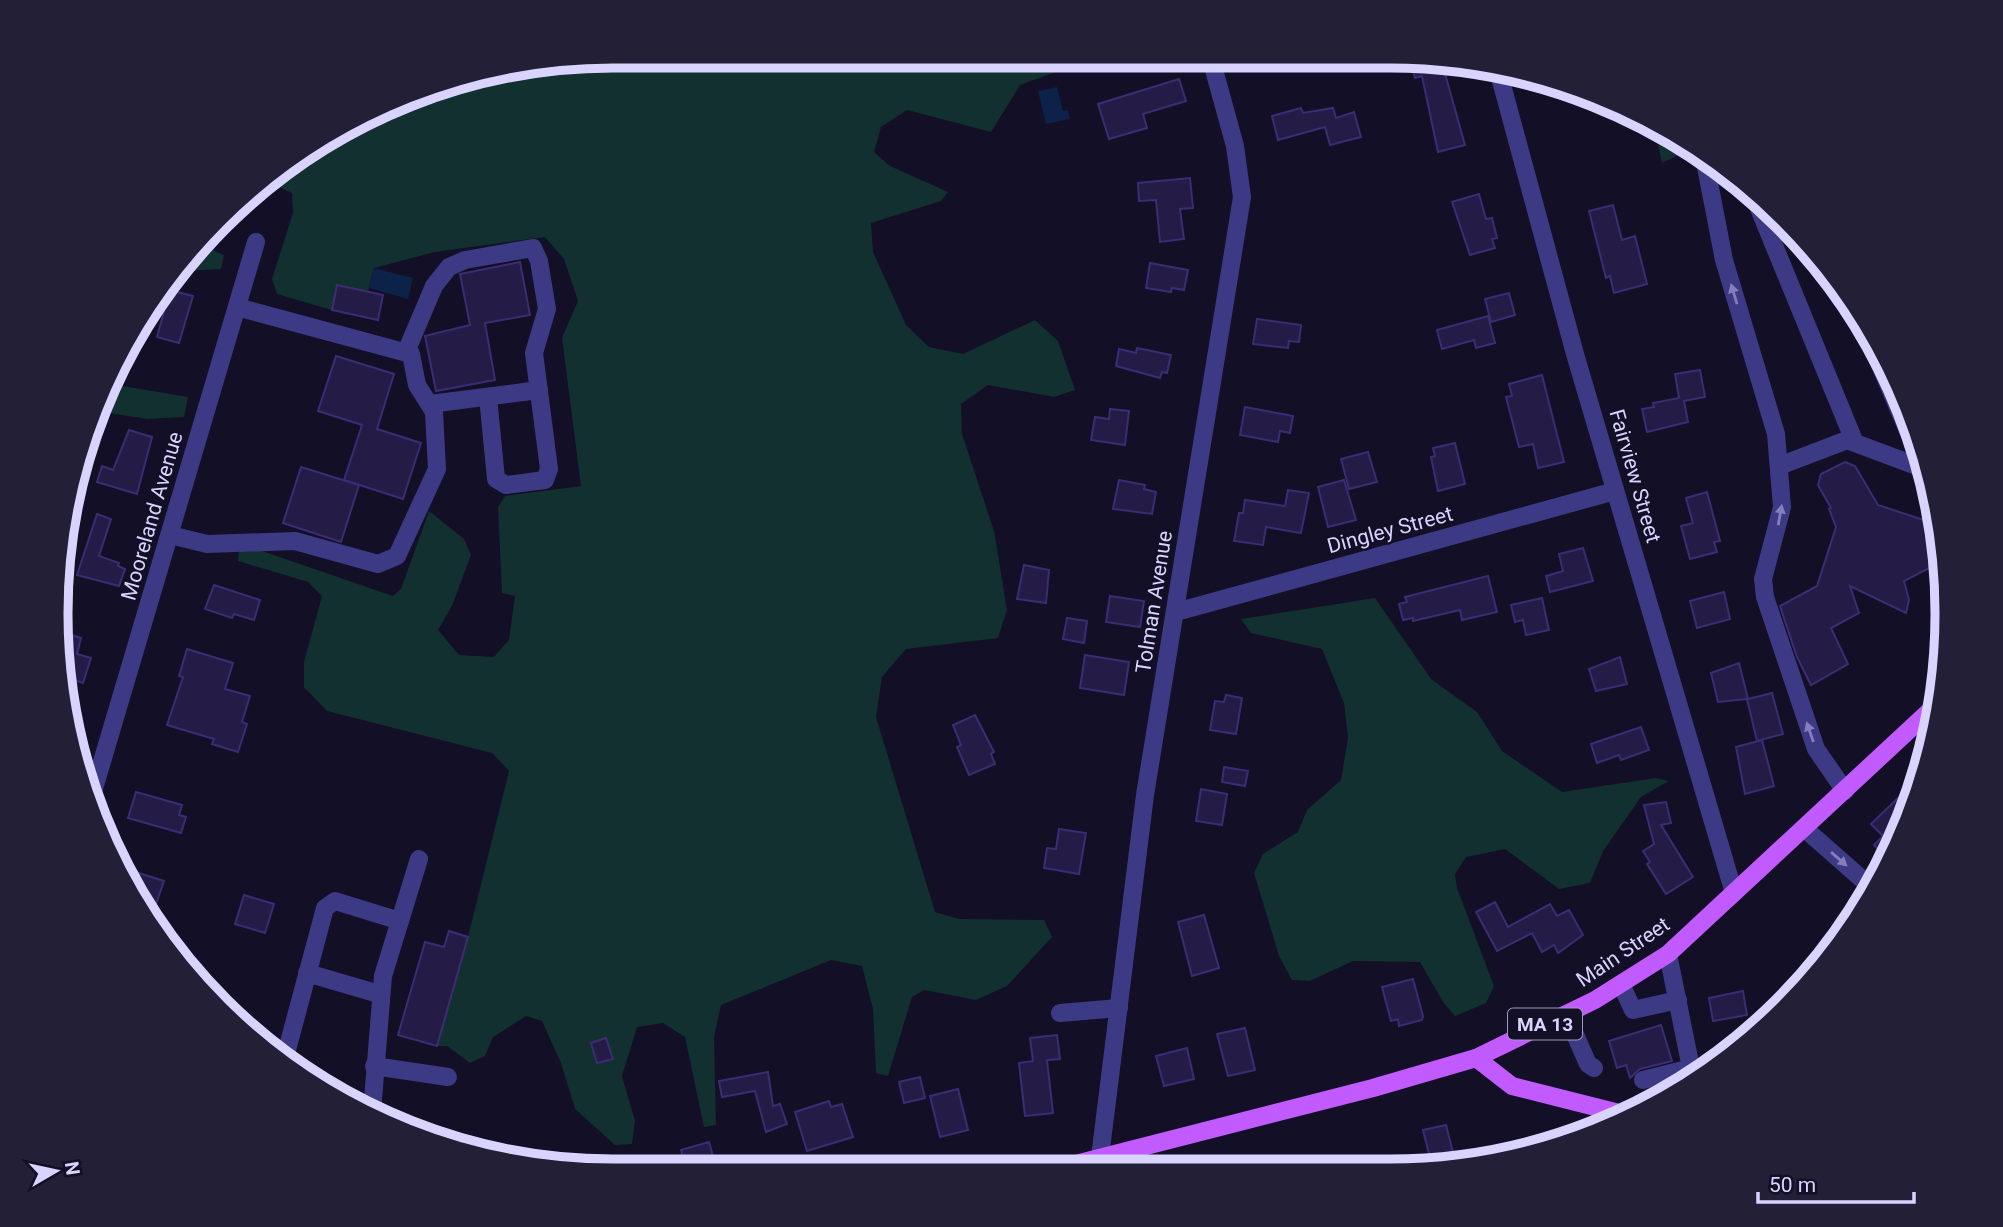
<svg xmlns="http://www.w3.org/2000/svg" width="2003" height="1227" viewBox="0 0 2003 1227" font-family="Roboto,sans-serif">
	<rect width="100%" height="100%" fill="#130f26"/>
	<g fill="#12302f">
		<polygon points="613,56 1081,59 1064,69 1020,85 991,132 907,110 881,127 874,152 890,166 948,192 941,201 871,223 873,252 906,325 929,347 963,354 1035,320 1058,341 1075,390 1054,397 988,385 961,404 962,434 994,531 1007,610 998,638 906,649 882,677 876,717 935,912 959,919 1044,920 1052,937 1007,986 976,1000 924,990 912,997 888,1076 876,1073 873,1009 862,966 831,960 721,1005 714,1037 716,1125 704,1127 685,1037 663,1023 637,1027 622,1076 635,1121 632,1144 615,1145 575,1109 561,1063 542,1021 526,1016 493,1037 485,1056 470,1063 447,1046 437,1046 468,937 509,771 492,753 327,711 304,687 304,662 322,596 308,582 238,561 239,550 253,548 393,596 401,589 429,511 464,539 471,555 452,606 438,630 459,655 494,657 509,640 515,596 502,593 498,507 505,496 581,486 562,338 578,301 564,259 545,237 435,252 374,268 368,292 332,310 277,294 272,279 293,213 292,193 265,181 274,171 435,85"/>
		<polygon points="1655,129 1691,149 1662,163"/>
		<polygon points="204,246 224,255 221,269 180,271"/>
		<polygon points="111,384 188,397 184,417 147,419 97,411"/>
		<polygon points="1375,598 1431,679 1477,712 1502,751 1562,792 1656,778 1669,781 1641,797 1603,851 1590,883 1559,889 1505,849 1466,857 1455,874 1457,888 1494,986 1486,1003 1455,1016 1443,1002 1420,962 1353,961 1310,981 1292,980 1279,956 1254,873 1263,854 1298,832 1307,810 1341,780 1348,738 1344,703 1322,649 1251,633 1241,619"/>
	</g>
	<g fill="#0c2248">
		<polygon points="1057,87 1063,111 1068,110 1070,119 1046,124 1038,91"/>
		<polygon points="374,268 413,278 408,299 369,288"/>
	</g>
	<g fill="#241b47" stroke="#3b2d73" stroke-width="2">
		<polygon points="1410,60 1459,61 1460,66 1444,70 1465,145 1438,152 1422,76 1415,78"/>
		<polygon points="1179,79 1186,101 1143,114 1147,128 1109,139 1098,104"/>
		<polygon points="1301,108 1303,113 1333,108 1336,118 1354,112 1361,137 1330,145 1325,127 1278,140 1272,116"/>
		<polygon points="1190,178 1193,208 1180,209 1184,239 1160,242 1156,200 1139,201 1138,183"/>
		<polygon points="1479,194 1486,219 1492,218 1497,238 1492,239 1495,248 1470,255 1452,202"/>
		<polygon points="1613,205 1622,240 1635,236 1647,284 1614,293 1610,276 1606,278 1589,211"/>
		<polygon points="520,262 530,315 485,323 495,380 436,391 425,336 470,325 460,274"/>
		<polygon points="1150,263 1188,270 1184,290 1172,288 1171,292 1146,288"/>
		<polygon points="337,285 383,295 378,320 332,310"/>
		<polygon points="170,290 193,296 179,343 157,337"/>
		<polygon points="1509,293 1515,315 1491,322 1485,299"/>
		<polygon points="1488,316 1495,343 1476,348 1474,340 1442,349 1437,330"/>
		<polygon points="1257,319 1301,325 1299,342 1289,341 1288,348 1253,344"/>
		<polygon points="1137,348 1171,355 1167,373 1162,372 1160,378 1116,366 1119,349 1136,353"/>
		<polygon points="336,356 394,374 377,429 421,443 403,499 344,480 362,425 318,411"/>
		<polygon points="1700,370 1705,397 1684,401 1688,422 1647,432 1642,409 1654,407 1653,403 1679,398 1675,374"/>
		<polygon points="1542,375 1564,462 1538,468 1533,444 1519,447 1506,397 1512,396 1509,384"/>
		<polygon points="1245,407 1293,416 1290,433 1280,431 1278,442 1240,435"/>
		<polygon points="1110,409 1129,411 1125,445 1091,440 1095,417 1109,419"/>
		<polygon points="129,430 152,437 137,494 97,482 102,466 113,470"/>
		<polygon points="1455,443 1465,484 1438,491 1431,457 1435,456 1433,448"/>
		<polygon points="1368,452 1377,482 1349,489 1341,459"/>
		<polygon points="1845,462 1855,466 1878,505 1939,525 1943,561 1904,581 1909,600 1906,613 1850,586 1859,613 1831,628 1848,664 1811,685 1797,657 1780,606 1817,586 1836,527 1829,509 1831,508 1818,485 1821,474"/>
		<polygon points="301,467 359,485 341,542 283,523"/>
		<polygon points="1119,480 1145,485 1144,489 1156,492 1152,514 1113,509"/>
		<polygon points="1344,480 1356,520 1328,527 1318,487"/>
		<polygon points="1288,490 1309,493 1301,533 1266,527 1263,545 1234,541 1239,513 1243,513 1245,500 1285,506"/>
		<polygon points="1707,492 1720,541 1714,542 1717,552 1690,559 1681,526 1693,523 1686,498"/>
		<polygon points="97,514 111,519 99,556 119,563 118,566 125,569 119,586 77,575"/>
		<polygon points="1583,548 1593,581 1550,592 1546,576 1563,571 1559,554"/>
		<polygon points="1024,565 1049,570 1046,603 1017,599"/>
		<polygon points="1488,576 1497,612 1462,620 1460,610 1413,621 1413,618 1403,620 1399,604 1407,602 1405,597"/>
		<polygon points="214,585 260,600 254,620 234,614 232,618 205,609"/>
		<polygon points="1724,592 1730,619 1697,628 1690,601"/>
		<polygon points="1110,596 1144,601 1140,627 1106,622"/>
		<polygon points="1542,598 1549,630 1526,635 1523,620 1515,622 1511,605"/>
		<polygon points="1067,618 1087,621 1084,643 1063,639"/>
		<polygon points="59,631 81,638 77,654 91,658 83,683 69,678 67,683"/>
		<polygon points="187,649 233,663 225,689 250,696 242,722 247,724 238,752 212,744 214,739 167,725 183,677 179,676"/>
		<polygon points="1085,655 1129,662 1124,695 1080,688"/>
		<polygon points="1620,657 1627,684 1596,691 1589,669"/>
		<polygon points="1739,663 1748,699 1772,693 1783,734 1757,741 1747,699 1718,702 1711,673"/>
		<polygon points="1226,695 1242,698 1236,734 1210,730 1215,701 1224,702"/>
		<polygon points="975,715 994,752 991,754 995,764 969,775 957,747 961,745 953,725"/>
		<polygon points="1641,727 1649,750 1621,760 1619,755 1597,763 1591,744"/>
		<polygon points="1762,740 1774,786 1745,794 1736,747"/>
		<polygon points="1224,767 1248,771 1245,786 1222,782"/>
		<polygon points="1201,789 1227,794 1222,825 1196,821"/>
		<polygon points="136,792 182,805 179,815 186,817 181,833 128,818"/>
		<polygon points="1899,797 1909,808 1889,861 1874,845 1883,836 1871,824"/>
		<polygon points="1666,802 1671,823 1661,825 1693,877 1666,894 1647,864 1650,862 1643,851 1654,844 1644,805"/>
		<polygon points="1059,829 1086,833 1079,874 1044,868 1047,848 1056,849"/>
		<polygon points="123,868 164,881 155,907 140,903"/>
		<polygon points="244,895 274,904 265,933 235,924"/>
		<polygon points="1495,902 1508,927 1550,904 1557,916 1569,910 1583,935 1558,953 1554,945 1542,952 1532,933 1497,951 1476,912"/>
		<polygon points="1204,915 1219,968 1192,976 1178,922"/>
		<polygon points="449,931 468,937 437,1046 398,1035 425,942 444,947"/>
		<polygon points="1413,979 1423,1016 1422,1020 1399,1026 1398,1019 1391,1021 1382,987"/>
		<polygon points="1743,991 1747,1015 1713,1021 1709,998"/>
		<polygon points="1661,1025 1672,1061 1640,1069 1630,1078 1626,1065 1617,1068 1609,1041"/>
		<polygon points="1245,1028 1255,1070 1228,1076 1217,1034"/>
		<polygon points="1057,1035 1060,1059 1047,1060 1053,1113 1025,1116 1019,1063 1033,1061 1030,1038"/>
		<polygon points="606,1038 613,1059 597,1063 591,1043"/>
		<polygon points="1187,1048 1194,1079 1164,1086 1156,1056"/>
		<polygon points="768,1072 773,1106 780,1104 787,1124 766,1132 755,1091 722,1097 719,1081"/>
		<polygon points="920,1077 925,1098 904,1103 899,1082"/>
		<polygon points="958,1089 968,1130 940,1137 930,1096"/>
		<polygon points="829,1101 831,1107 842,1104 853,1137 807,1151 795,1112"/>
		<polygon points="1446,1125 1456,1164 1432,1166 1423,1130"/>
		<polygon points="709,1142 716,1167 686,1167 681,1150"/>
	</g>
	<g fill="none" stroke-linecap="round" stroke-linejoin="round">
		<g stroke="#3d3a85" stroke-width="18">
			<polyline points="1498,70 1575,354 1734,893"/>
			<polyline points="1704,157 1724,260 1776,434 1782,507 1763,579 1765,597 1816,749 1845,791"/>
			<polyline points="1753,194 1855,443"/>
			<polyline points="1860,318 1928,478"/>
			<polyline points="406,352 434,286 449,267 465,260 533,248 539,261 547,309 534,353 549,469 545,480 506,485 496,479 488,397"/>
			<polyline points="430,404 539,390"/>
			<polyline points="1779,466 1847,440 1922,468"/>
			<polyline points="170,535 207,544 295,541 378,564 397,556 437,469 434,412 417,385 411,354 237,307"/>
			<polyline points="1176,612 1615,491"/>
			<polyline points="90,802 256,242"/>
			<polyline points="1805,829 1872,888"/>
			<polyline points="307,973 379,994"/>
			<polyline points="1621,984 1633,1010 1678,1000"/>
			<polyline points="1060,1013 1119,1008"/>
			<polyline points="1566,1014 1588,1064 1594,1068"/>
			<polyline points="284,1061 325,908 335,901 400,921"/>
			<polyline points="374,1066 448,1077"/>
			<polyline points="1643,1080 1691,1068 1668,954"/>
			<polyline points="372,1112 383,976 419,859"/>
			<polyline points="1100,1157 1145,795 1242,197 1235,146 1211,59"/>
		</g>
		<g stroke="#c25bff" stroke-width="18">
			<polyline points="1476,1058 1512,1086 1627,1115"/>
			<polyline points="1060,1168 1373,1088 1476,1058 1595,1000 1668,954 1937,704"/>
		</g>
	</g>
	<defs><path id="oneway-solid" d="M-6-.8H1V-3.2L6.5 0L1 3.2V.8H-6Z" transform="scale(1.75)"/></defs>
	<g fill="#837fbc">
		<use href="#oneway-solid" transform="translate(1734 294) rotate(-107)"/>
		<use href="#oneway-solid" transform="translate(1780 515) rotate(-80)"/>
		<use href="#oneway-solid" transform="translate(1810 732) rotate(-109)"/>
		<use href="#oneway-solid" transform="translate(1839 859) rotate(41)"/>
	</g>
	<g text-anchor="middle" stroke-width="5" stroke-linejoin="round" paint-order="stroke">
		<rect fill="#130f26" stroke="#9e99be" stroke-width="2" x="1508" y="1008.5" width="74" height="31" rx="5"/>
		<g font-size="19" font-weight="bold" fill="#d9d4ff">
			<text x="1545" y="1031">MA 13</text>
		</g>
		<g font-size="21" fill="#d9d4ff" stroke="#130f26">
			<text transform="translate(1635 476) rotate(74)" y="7">Fairview Street</text>
			<text transform="translate(152 516) rotate(-74)" y="7">Mooreland Avenue</text>
			<text transform="translate(1390 530) rotate(-15)" y="7">Dingley Street</text>
			<text transform="translate(1154 602) rotate(-81)" y="7">Tolman Avenue</text>
			<text transform="translate(1623 952) rotate(-34)" y="7">Main Street</text>
		</g>
	</g>
	<path d="M0 0H2003V1227H0ZM613 68H1390A545 545 0 0 1 1935 613V614A545 545 0 0 1 1390 1159H613A545 545 0 0 1 68 614V613A545 545 0 0 1 613 68Z" fill="#231f37" fill-rule="evenodd"/>
	<path fill="none" stroke="#d9d4ff" stroke-width="9" d="M613 68H1390A545 545 0 0 1 1935 613V614A545 545 0 0 1 1390 1159H613A545 545 0 0 1 68 614V613A545 545 0 0 1 613 68Z"/>
	<g transform="translate(56 1171) rotate(81)" stroke="#130f26" stroke-width="5" paint-order="stroke">
	<path d="M0-5L12 26L0 18L-12 26Z" fill="#d9d4ff"/>
	<text y="-10" font-size="19" font-weight="bold" text-anchor="middle" fill="#d9d4ff">N</text>
	</g>
	<path d="M1758 1192v10h156v-10" fill="none" stroke="#d9d4ff" stroke-width="3.5"/>
	<text x="1769" y="1192" font-size="21" fill="#d9d4ff" stroke="#130f26" stroke-width="5" paint-order="stroke">50 m</text>
</svg>
